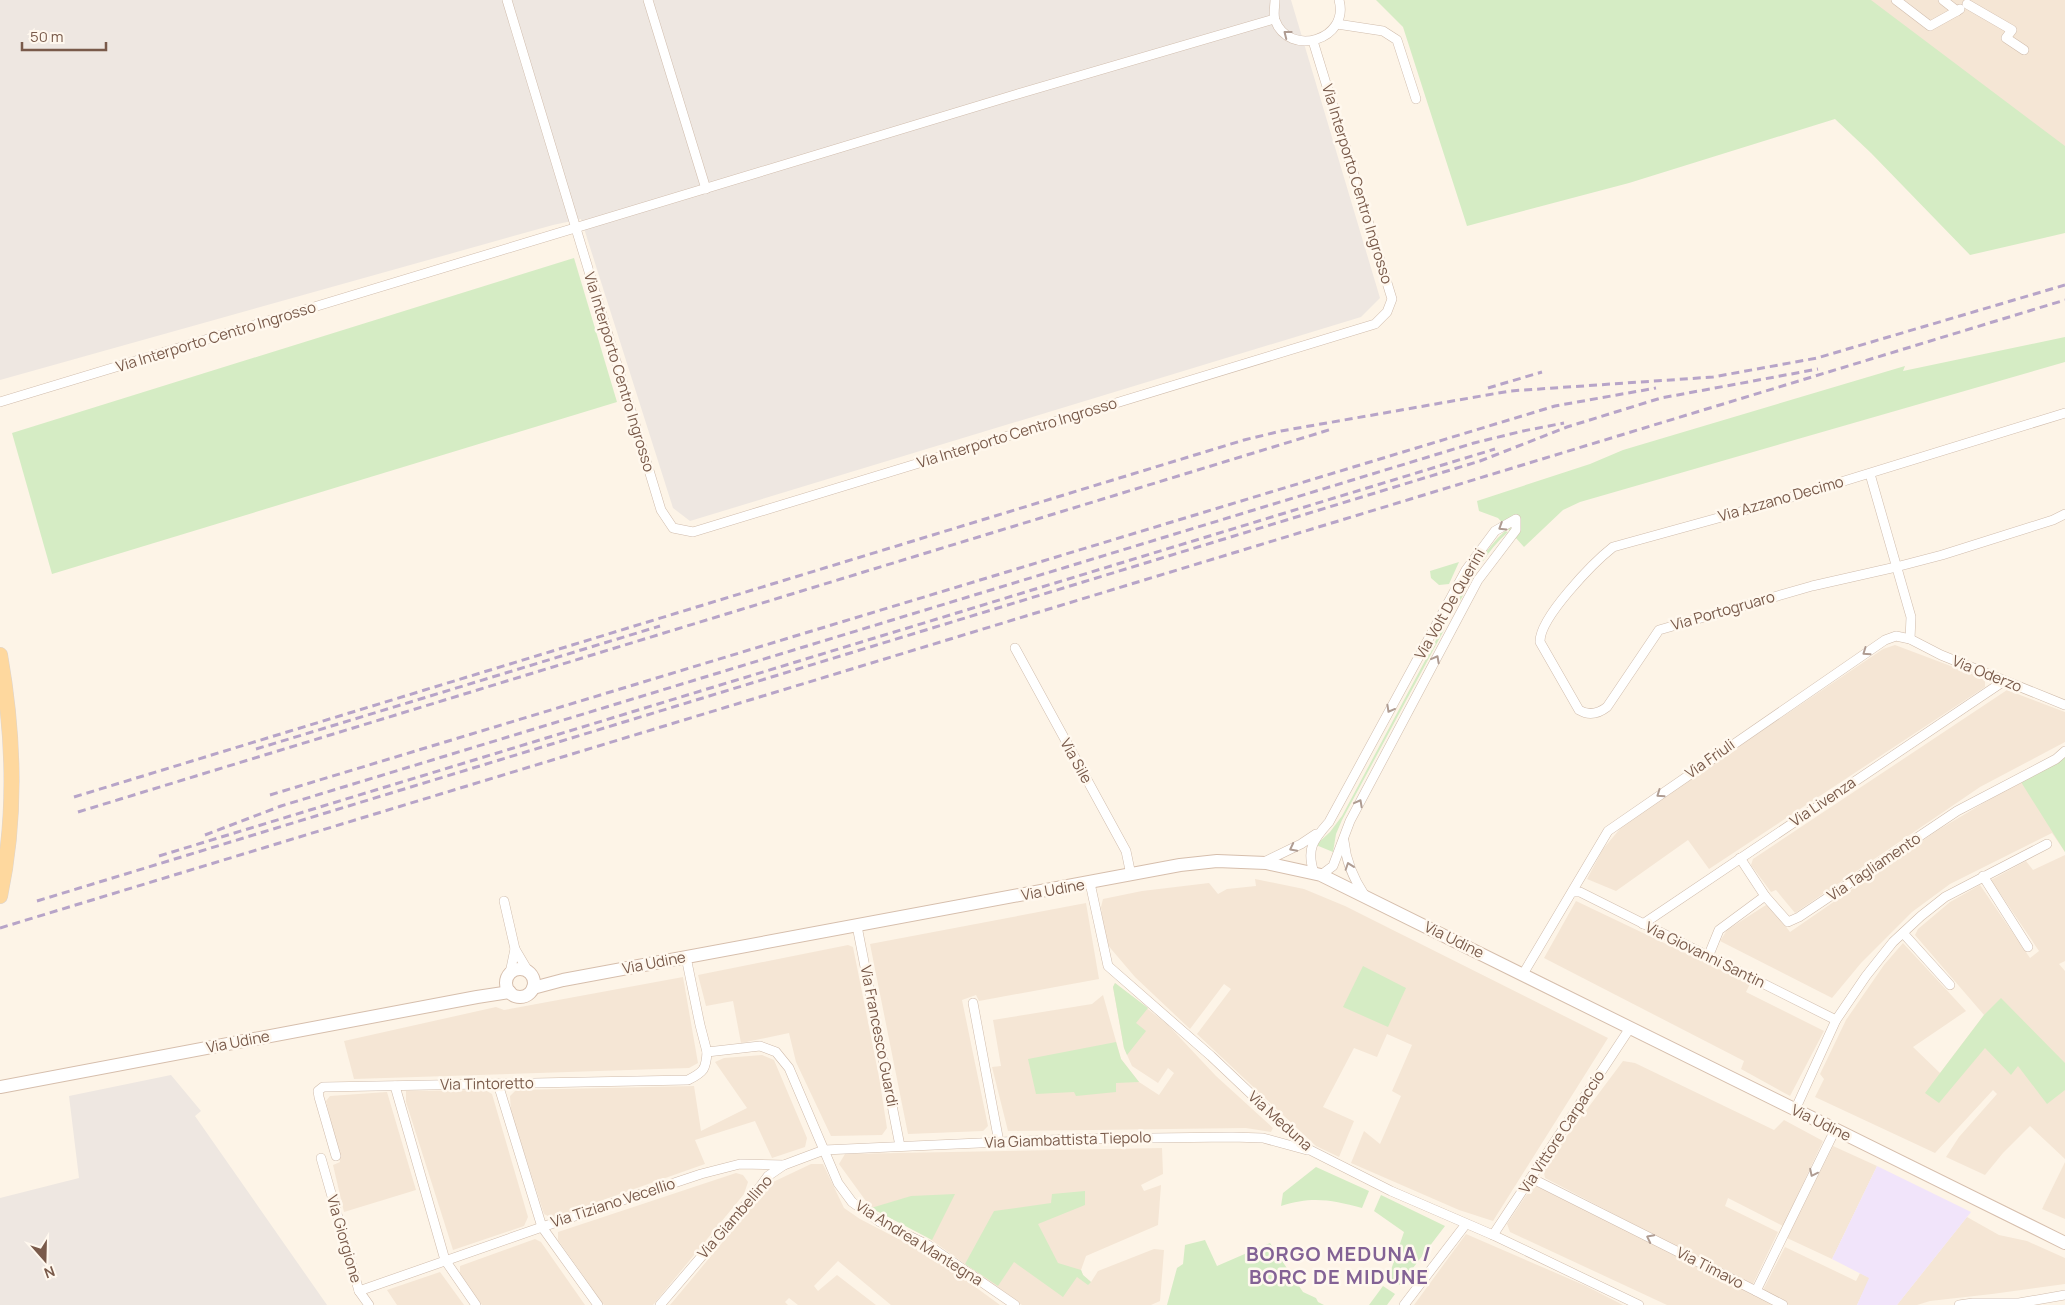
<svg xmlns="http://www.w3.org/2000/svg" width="2065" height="1305" viewBox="0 0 2065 1305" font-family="Manrope,sans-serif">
	<rect width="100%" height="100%" fill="#fdf4e7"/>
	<g fill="#f5e6d5">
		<polygon points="1865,0 2065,0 2065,147"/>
		<polygon points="1895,645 1980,677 1985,681 1985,687 1709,869 1688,840 1616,891 1587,879 1603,849 1624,824 1883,649"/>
		<polygon points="2007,690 2065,712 2065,742 1980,787 1795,913 1776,890 1771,892 1751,865 1753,859"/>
		<polygon points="2065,755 2065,852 2052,833 1950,884 1912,912 1861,963 1832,998 1720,941 1727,930 1766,905 1772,908 1790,932 1938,830"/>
		<polygon points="2065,855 2065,961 2059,964 2065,971 2065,1159 2030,1126 2003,1153 1985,1175 1946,1157 1959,1137 1997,1094 1993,1090 1935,1153 1815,1097 1824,1079 1820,1074 1846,1020 1884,965 1903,943 1966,1011 1913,1047 1940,1073 1984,1015 1915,935 1918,929 1950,902 1980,885 2030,958 2039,951 1991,880 2026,861 2033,870"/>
		<polygon points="1255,879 1304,889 1345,906 1608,1038 1493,1221 1459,1210 1351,1163 1364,1131 1380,1144 1401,1096 1392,1091 1412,1045 1387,1034 1377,1057 1354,1048 1323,1107 1354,1121 1339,1157 1316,1146 1197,1034 1231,989 1224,984 1190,1029 1135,977 1106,943 1101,907 1103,899 1142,891 1209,883 1218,894 1227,889 1256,886"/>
		<polygon points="1576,901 1750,984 1746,992 1824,1031 1790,1096 1741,1069 1744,1061 1544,958"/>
		<polygon points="1086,903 1099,979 979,1001 976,995 962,1000 988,1126 983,1131 908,1134 870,944"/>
		<polygon points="848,945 853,947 879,1077 887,1128 882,1135 831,1136 796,1062 789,1033 741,1043 733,1001 706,1006 698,975"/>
		<polygon points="683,977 698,1063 689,1068 354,1079 344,1041 496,1007 504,1010"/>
		<polygon points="1115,983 1168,1025 1216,1076 1273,1128 1271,1132 1246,1128 1008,1131 992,1067 1001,1066 993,1020 1092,1004 1103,995 1121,1059 1139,1082 1159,1095 1174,1073 1168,1068 1158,1083 1132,1066 1124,1048 1113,987"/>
		<polygon points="762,1055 774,1060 807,1138 805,1147 772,1158 755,1121 695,1140 705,1164 552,1218 544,1214 511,1112 510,1096 516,1090 694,1086 701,1131 747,1108 715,1062 724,1058"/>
		<polygon points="1623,1061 1635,1063 1774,1130 1784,1120 1823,1141 1783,1226 1728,1198 1725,1206 1778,1232 1752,1286 1545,1178 1543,1168"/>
		<polygon points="485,1090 492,1094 528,1217 524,1226 453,1250 406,1102 406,1091"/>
		<polygon points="387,1092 416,1190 344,1212 333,1165 340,1162 326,1101 330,1096"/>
		<polygon points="1833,1146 1877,1166 1832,1259 1787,1238"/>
		<polygon points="1162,1148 1163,1174 1141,1185 1144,1191 1161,1185 1158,1225 1086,1256 1081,1270 1083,1275 1091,1282 1098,1271 1154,1249 1164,1250 1160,1301 1151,1305 1022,1305 923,1234 871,1208 839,1164 845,1154"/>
		<polygon points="2065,1162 2065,1219 2042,1209"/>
		<polygon points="811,1164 823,1164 844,1208 860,1219 937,1259 1000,1305 891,1305 838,1261 814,1286 818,1291 837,1275 876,1305 798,1305 789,1298 785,1302 788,1305 670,1305 773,1182"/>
		<polygon points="736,1173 743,1175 748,1182 744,1194 653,1305 604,1305 558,1240 558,1232"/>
		<polygon points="1538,1186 1774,1305 1667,1305 1510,1232 1507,1224 1531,1188"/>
		<polygon points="1967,1217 1999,1235 2027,1241 2065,1258 2065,1284 1992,1294 1930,1301 1917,1305 1897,1305"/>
		<polygon points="1466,1234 1586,1286 1623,1305 1414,1305"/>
		<polygon points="535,1239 541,1242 585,1305 482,1305 460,1275 460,1266"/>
		<polygon points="1785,1247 1856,1281 1860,1273 1870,1278 1857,1305 1789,1305 1762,1292"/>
		<polygon points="440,1272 464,1305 397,1305 387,1290"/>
	</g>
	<g fill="#eee7e1">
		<polygon points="0,0 1291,0 1380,298 1361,317 690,521 673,508 581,219 553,225 0,380"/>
		<polygon points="171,1075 201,1111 195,1116 327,1305 0,1305 0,1198 79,1178 69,1096"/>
	</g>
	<polygon fill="#f1e4fa" points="1877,1166 1971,1212 1897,1305 1857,1305 1869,1278 1832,1259"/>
	<g fill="#d5ecc4">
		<polygon points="1376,0 1871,0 2065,146 2065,233 1970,255 1871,153 1835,119 1629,183 1467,226 1403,27"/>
		<polygon points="574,258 617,402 52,574 12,433"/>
		<polygon points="2065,337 2065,362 1580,502 1563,510 1524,547 1498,518 1479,511 1477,501 1590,464 1623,450 1905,366 1903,371"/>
		<path d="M1505,531l3,1c-22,19 -34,44 -48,69l-2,-1c13,-26 26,-50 47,-69z"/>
		<polygon points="1459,562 1449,584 1439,585 1431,578 1430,571"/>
		<polygon points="1442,629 1444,630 1342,820 1336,834 1333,852 1316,845 1330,832 1342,816"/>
		<polygon points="2065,755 2065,852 2021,782"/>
		<polygon points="1363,966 1406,988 1388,1027 1343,1007"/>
		<polygon points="1115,983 1148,1008 1136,1023 1146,1031 1127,1055 1124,1048 1113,987"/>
		<polygon points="2001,998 2065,1063 2065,1090 2047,1104 2018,1066 2011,1075 1985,1048 1939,1103 1925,1093 1984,1015"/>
		<polygon points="1116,1042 1121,1059 1139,1082 1116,1083 1116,1092 1076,1096 1074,1092 1036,1094 1028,1059"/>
		<path d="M1316,1167l53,24 -7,17c-30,-8 -50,-12 -81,-2l2,-13z"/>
		<polygon points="1085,1191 1085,1205 1038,1224 1058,1263 1081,1270 1083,1275 1091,1282 1088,1285 1077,1277 1063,1297 1014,1262 998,1286 965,1264 994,1211 1051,1203 1052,1194"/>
		<polygon points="955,1194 932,1240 871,1208 911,1196"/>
		<polygon points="1381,1195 1445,1226 1400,1285 1390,1279 1392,1267 1404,1232 1374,1211"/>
		<polygon points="1205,1240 1217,1266 1270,1243 1303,1292 1316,1298 1318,1302 1324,1305 1167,1305 1177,1268 1183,1264 1185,1245"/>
		<polygon points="1383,1286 1395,1294 1387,1305 1369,1305"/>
	</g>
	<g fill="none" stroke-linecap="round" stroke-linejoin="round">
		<g stroke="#d0bcac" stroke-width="10">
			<g id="street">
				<polyline points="507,0 661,510 673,528 693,532 1375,324 1387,312 1392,299 1313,41"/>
				<polyline points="648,0 706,189"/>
				<path d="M1275,0c0,6 -2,14 0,20 14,38 75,20 64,-20"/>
				<polyline points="1896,0 1930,26 1957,11"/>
				<polyline points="1943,0 1957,11 1960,9"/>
				<polyline points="1967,4 2012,30 2006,38 2024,50"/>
				<polyline points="1337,24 1383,31 1397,40 1416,99"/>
				<polyline points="0,402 1011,96 1274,19"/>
				<path d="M2065,413l-289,89 -163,45c-19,15 -74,71 -73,95l39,68c10,6 19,4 28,-3l52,-77 153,-44 84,-19 46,-12 111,-35 12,-6"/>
				<polyline points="1870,474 1911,617 1910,639"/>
				<polyline points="1015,648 1126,851 1131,875"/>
				<path d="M1344,841c2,21 9,37 21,55"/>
				<polyline points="1740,858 1765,896"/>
				<polyline points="1262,863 1301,844 1316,834"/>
				<path d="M1314,873c-8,-24 -1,-33 15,-51l137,-252 29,-39 21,-12v11l-38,50 -128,241 -17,45 -12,9"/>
				<polyline points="1983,876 2028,947"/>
				<polyline points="1090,883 1108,966 1211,1056 1310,1150 1391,1191 1493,1235 1639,1305"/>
				<polyline points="1573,892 1580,892 1836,1020"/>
				<polyline points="504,901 515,949 528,971"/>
				<polyline points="1643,924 2004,681"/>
				<polyline points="857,926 900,1146"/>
				<polyline points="1903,933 1950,985"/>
				<polyline points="686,957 700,1025 707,1052 760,1046 776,1052 789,1068 838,1183 852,1202 880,1222 928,1245 1015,1305"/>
				<polyline points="1708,957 1719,930 1765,896 1788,922 1799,917 1957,811 2056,759 2065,751"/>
				<polyline points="510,973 515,949"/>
				<polyline points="1523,974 1608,831 1885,640 1896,636 1910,639 1941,655 2065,705"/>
				<polyline points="973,1003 999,1142"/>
				<polyline points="498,1084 542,1227 598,1305"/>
				<polyline points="395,1086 445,1260 476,1305"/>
				<polyline points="1795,1110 1836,1020 1866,976 1893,942 1921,916 1945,897 2047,844"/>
				<path d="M336,1156l-17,-59 -1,-6 5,-4 365,-7c16,-8 18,-11 19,-28"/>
				<polyline points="321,1158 359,1291 542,1227 701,1174 740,1164 784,1165"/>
				<polyline points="1531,1178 1756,1291 1835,1130"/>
				<polyline points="1493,1235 1630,1028"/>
				<polyline points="359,1291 369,1305"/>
				<polyline points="1756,1291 1783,1305"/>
				<polyline points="660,1305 754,1195 768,1176 784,1165 824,1150 1071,1139 1232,1137 1263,1138 1307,1150"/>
				<polyline points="1404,1305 1466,1224"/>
				<polyline points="1959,1305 1973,1303 2019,1303 2065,1295"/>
			</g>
		</g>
		<g stroke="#d6beac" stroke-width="14">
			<g id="secondary">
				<circle cx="520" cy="983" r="14"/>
				<polyline points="533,988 563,980 1180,865 1217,861 1266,863 1321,875 2065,1243"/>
				<polyline points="0,1087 477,997 510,992"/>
			</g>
		</g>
		<g stroke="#dcd4d0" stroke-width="16">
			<path id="primary" d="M0,655c14,80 17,161 0,241"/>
		</g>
		<use href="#street" stroke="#fff" stroke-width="9"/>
		<use href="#secondary" stroke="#fff" stroke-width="12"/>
		<use href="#primary" stroke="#fed89e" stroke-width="15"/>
		<g stroke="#b7a4c8" stroke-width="3" stroke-dasharray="8 5" stroke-linecap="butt">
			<polyline points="1488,388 1542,372"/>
			<polyline points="256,749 660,626"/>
			<polyline points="270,795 1555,406 1656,388"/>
			<polyline points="74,797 1244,440 1281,431 1510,391 1713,377 1817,358 2065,285"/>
			<polyline points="78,812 1332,429"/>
			<polyline points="205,835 281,806 1474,443 1523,431 1564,423"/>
			<polyline points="159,856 1495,449"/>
			<polyline points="37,901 1480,461 1567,427 1661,398 1818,369"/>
			<polyline points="0,928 2065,300"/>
		</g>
	</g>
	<defs><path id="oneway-chevron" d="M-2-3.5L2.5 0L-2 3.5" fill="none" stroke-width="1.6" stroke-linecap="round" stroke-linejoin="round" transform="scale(1.25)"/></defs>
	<g stroke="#af9c92">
		<use href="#oneway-chevron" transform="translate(1287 34) rotate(-142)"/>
		<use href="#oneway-chevron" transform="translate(1502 527) rotate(148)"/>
		<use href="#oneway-chevron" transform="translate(1866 652) rotate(145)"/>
		<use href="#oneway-chevron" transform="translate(1436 659) rotate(-62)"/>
		<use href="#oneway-chevron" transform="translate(1390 709) rotate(119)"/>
		<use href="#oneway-chevron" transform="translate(1660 794) rotate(145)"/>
		<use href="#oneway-chevron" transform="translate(1359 803) rotate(-62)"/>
		<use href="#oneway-chevron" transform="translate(1293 848) rotate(153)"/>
		<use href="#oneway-chevron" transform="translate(1349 866) rotate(-109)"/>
		<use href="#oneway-chevron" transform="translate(1813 1173) rotate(116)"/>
		<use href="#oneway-chevron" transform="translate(1650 1238) rotate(-153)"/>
	</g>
	<g text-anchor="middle" stroke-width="5" stroke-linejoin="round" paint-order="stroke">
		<g font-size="15" fill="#795a4a" stroke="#fff8ee">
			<text transform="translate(1357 184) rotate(73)" y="5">Via Interporto Centro Ingrosso</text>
			<text transform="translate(216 337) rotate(-17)" y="5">Via Interporto Centro Ingrosso</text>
			<text transform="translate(619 372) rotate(73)" y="5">Via Interporto Centro Ingrosso</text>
			<text transform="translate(1017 433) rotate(-17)" y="5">Via Interporto Centro Ingrosso</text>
			<text transform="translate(1781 499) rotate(-16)" y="5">Via Azzano Decimo</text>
			<text transform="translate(1450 604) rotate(-60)" y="5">Via Volt De Querini</text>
			<text transform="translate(1723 611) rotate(-16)" y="5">Via Portogruaro</text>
			<text transform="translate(1987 674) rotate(22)" y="5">Via Oderzo</text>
			<text transform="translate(1710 759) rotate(-35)" y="5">Via Friuli</text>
			<text transform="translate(1076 761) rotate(61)" y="5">Via Sile</text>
			<text transform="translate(1823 802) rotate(-34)" y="5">Via Livenza</text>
			<text transform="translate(1874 867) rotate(-34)" y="5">Via Tagliamento</text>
			<text transform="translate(1053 890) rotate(-10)" y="5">Via Udine</text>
			<text transform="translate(1454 940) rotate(26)" y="5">Via Udine</text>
			<text transform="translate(1705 955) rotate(26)" y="5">Via Giovanni Santin</text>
			<text transform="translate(654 963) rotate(-11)" y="5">Via Udine</text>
			<text transform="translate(879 1036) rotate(79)" y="5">Via Francesco Guardi</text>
			<text transform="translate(238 1042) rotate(-11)" y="5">Via Udine</text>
			<text transform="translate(487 1084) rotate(-1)" y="5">Via Tintoretto</text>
			<text transform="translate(1280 1121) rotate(42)" y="5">Via Meduna</text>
			<text transform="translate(1821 1123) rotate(26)" y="5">Via Udine</text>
			<text transform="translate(1562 1132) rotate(-57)" y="5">Via Vittore Carpaccio</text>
			<text transform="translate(1068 1140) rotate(-2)" y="5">Via Giambattista Tiepolo</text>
			<text transform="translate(613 1203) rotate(-18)" y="5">Via Tiziano Vecellio</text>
			<text transform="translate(735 1217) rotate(-49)" y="5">Via Giambellino</text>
			<text transform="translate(344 1239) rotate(74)" y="5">Via Giorgione</text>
			<text transform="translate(919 1243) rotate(32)" y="5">Via Andrea Mantegna</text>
			<text transform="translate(1710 1268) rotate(27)" y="5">Via Timavo</text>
		</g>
		<g font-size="20" font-weight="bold" letter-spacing="1" fill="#836295" stroke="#fff8ee">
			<text x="1339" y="1261">BORGO MEDUNA /<tspan x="1339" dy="23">BORC DE MIDUNE</tspan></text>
		</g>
	</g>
	<g transform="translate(45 1260) rotate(160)" stroke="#fff8ee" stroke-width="4" paint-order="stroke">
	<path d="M0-4L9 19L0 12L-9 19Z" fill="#795a4a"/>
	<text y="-8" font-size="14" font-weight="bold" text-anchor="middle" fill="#795a4a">N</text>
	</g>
	<path d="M22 42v8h84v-8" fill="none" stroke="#795a4a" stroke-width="2.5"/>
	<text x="30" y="42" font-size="15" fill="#795a4a" stroke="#fff8ee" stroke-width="4" paint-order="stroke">50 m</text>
</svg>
